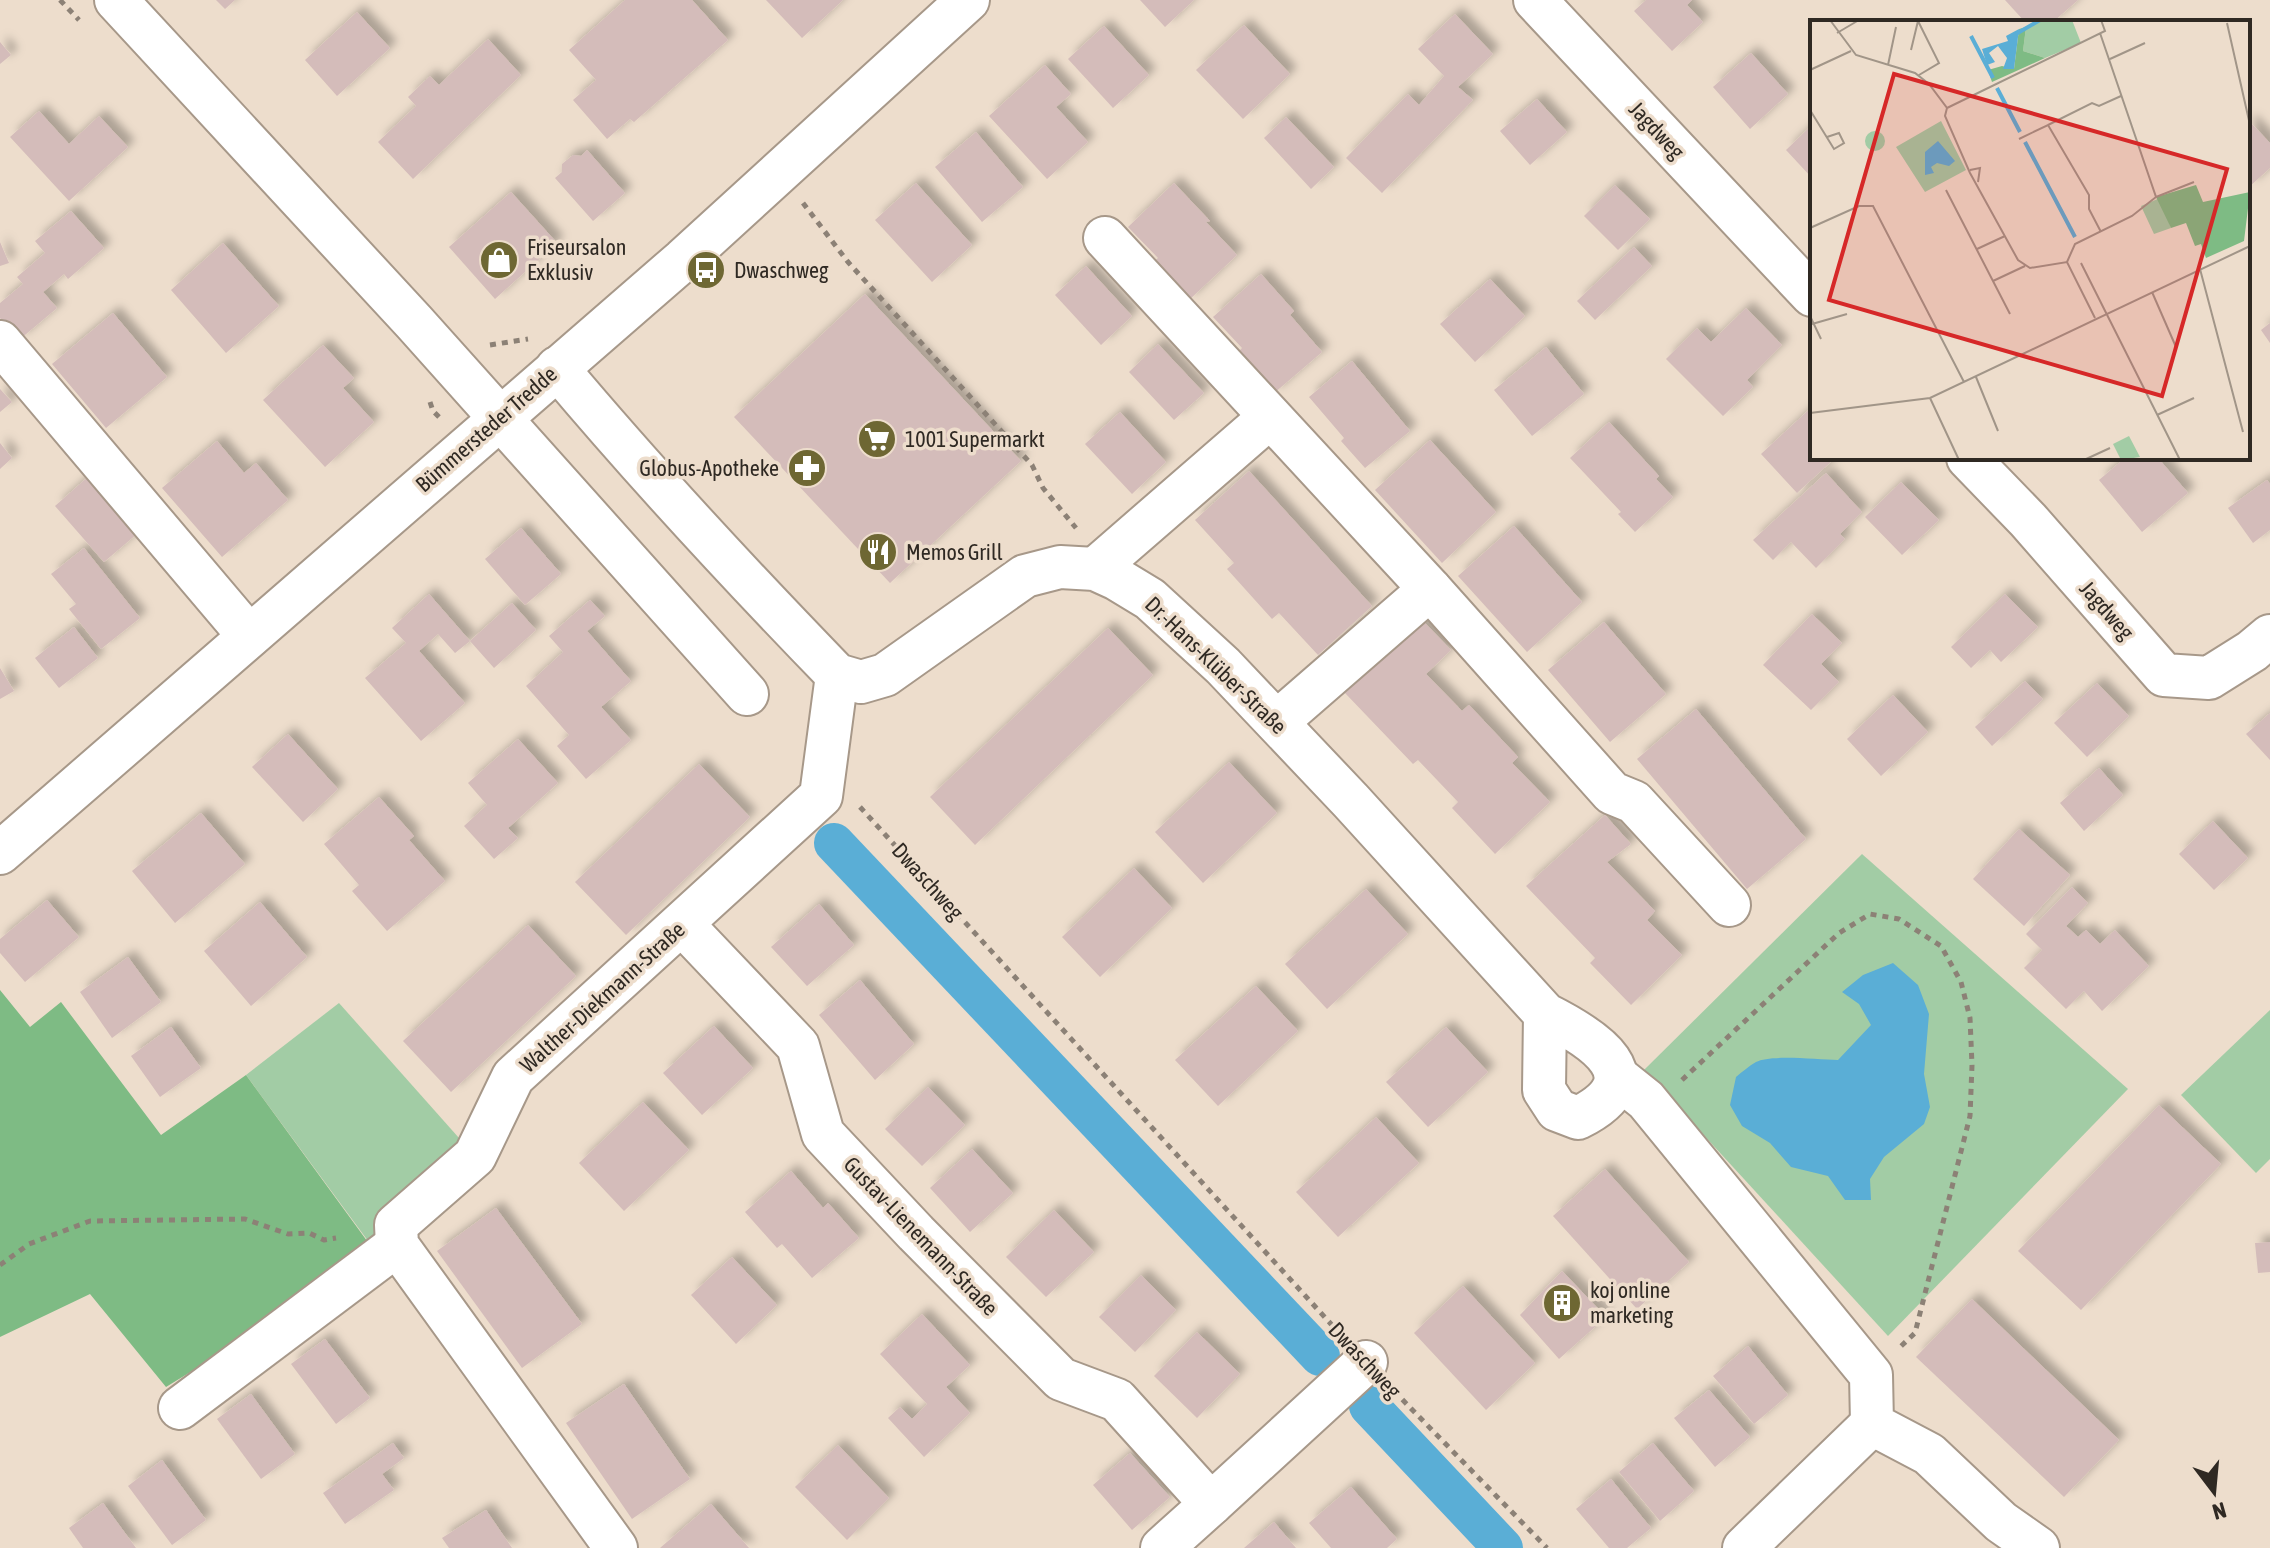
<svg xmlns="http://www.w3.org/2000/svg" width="2270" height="1548" viewBox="0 0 2270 1548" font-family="'Asap Condensed',sans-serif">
	<defs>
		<filter id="shadow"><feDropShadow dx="7" dy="-7" stdDeviation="4" flood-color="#0004"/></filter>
	</defs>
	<rect width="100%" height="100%" fill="#edddcc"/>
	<g fill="#a2cca5">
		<polygon points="1862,854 2128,1089 1888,1336 1644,1070"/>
		<polygon points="339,1003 475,1156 371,1245 246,1075"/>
		<polygon points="2270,1010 2270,1159 2256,1173 2181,1095"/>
	</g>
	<polygon fill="#7ebb84" points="0,990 30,1027 61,1002 161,1135 246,1075 370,1245 397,1245 166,1387 90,1294 0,1337"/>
	<path fill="#5aaed6" d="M1893,963l25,22 11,29 -5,60 6,33 -6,17 -40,33 -14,22 1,21h-26l-17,-24 -37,-9 -21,-24 -28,-17 -12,-21 6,-28c6,-5 13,-11 20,-15 15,-8 62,-2 82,-2l33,-35 -12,-21 -17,-12 21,-17z"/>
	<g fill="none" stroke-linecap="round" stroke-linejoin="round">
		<g stroke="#5aaed6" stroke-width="40">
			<polyline points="834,843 1320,1356"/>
			<polyline points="1369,1406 1503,1548"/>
		</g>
	</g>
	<g fill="#d4bcba" filter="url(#shadow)">
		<polygon points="216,0 235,0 225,9"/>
		<polygon points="625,0 692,0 728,40 634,122 630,119 607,139 573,100 596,80 569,50"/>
		<polygon points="766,0 843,0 802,38"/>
		<polygon points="1140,0 1194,0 1165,27"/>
		<polygon points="1646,0 1692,0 1687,5 1703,22 1672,51 1634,11"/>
		<polygon points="2005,0 2078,0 2053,22 2025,22"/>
		<polygon points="357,12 390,48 337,96 305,60"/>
		<polygon points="1455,14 1493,54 1458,87 1473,100 1382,193 1346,158 1408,94 1419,105 1444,76 1418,49"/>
		<polygon points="1244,25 1290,74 1243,119 1196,70"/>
		<polygon points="1104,26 1149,75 1113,108 1068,59"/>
		<polygon points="488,39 521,75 413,179 378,142 416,106 408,97 430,76 439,85"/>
		<polygon points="0,42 11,55 0,64"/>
		<polygon points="1751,53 1788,94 1750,129 1713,87"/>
		<polygon points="1045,65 1071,94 1056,107 1088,142 1047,179 989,116"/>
		<polygon points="1537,99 1567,132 1530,165 1500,131"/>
		<polygon points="39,111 69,144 99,116 128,147 69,201 10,137"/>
		<polygon points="1286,117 1334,167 1311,189 1264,138"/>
		<polygon points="2248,120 2270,143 2270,168 2248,188"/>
		<polygon points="1812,125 1812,178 1786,150"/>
		<polygon points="976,132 1023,187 982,222 935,167"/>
		<polygon points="587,150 625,193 593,221 555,178 562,172 562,164 573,155 581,156"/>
		<polygon points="916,183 972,245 932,282 875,220"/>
		<polygon points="1174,183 1210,221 1206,222 1237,255 1188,301 1153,262 1158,258 1128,227"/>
		<polygon points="1615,185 1650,219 1618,250 1584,216"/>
		<polygon points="511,192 557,243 495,299 449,247"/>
		<polygon points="71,211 104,248 68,279 64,274 43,292 57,308 19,340 0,318 0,303 23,284 17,277 45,253 35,241"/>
		<polygon points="0,242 9,263 0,266"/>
		<polygon points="223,243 279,306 226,353 171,290"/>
		<polygon points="1634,247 1652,266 1595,320 1577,301"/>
		<polygon points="1086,266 1132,316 1101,345 1055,295"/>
		<polygon points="1261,274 1294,311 1290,315 1322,352 1273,394 1237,353 1242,348 1213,317"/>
		<polygon points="1490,279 1525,316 1475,362 1440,324"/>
		<polygon points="865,294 1021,461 890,583 734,417"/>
		<polygon points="1746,308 1782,345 1747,380 1753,387 1723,416 1666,359 1697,328 1711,342"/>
		<polygon points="113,313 167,377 106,428 52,364"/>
		<polygon points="2270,323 2270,343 2261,330"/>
		<polygon points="1158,344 1204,393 1174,420 1129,372"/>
		<polygon points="323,345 354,378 343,388 374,422 325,467 263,400"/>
		<polygon points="1546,347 1584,394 1532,436 1494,390"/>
		<polygon points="1352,361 1410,431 1365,468 1341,441 1344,438 1309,397"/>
		<polygon points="0,389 12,402 0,412"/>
		<polygon points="1812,407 1812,458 1835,458 1797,493 1761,454"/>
		<polygon points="1120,412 1166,462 1132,494 1085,444"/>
		<polygon points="1609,422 1659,476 1656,479 1673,497 1635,532 1618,514 1621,512 1570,458"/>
		<polygon points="1430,440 1496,512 1442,563 1375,490"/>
		<polygon points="217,441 244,473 256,463 288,500 222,557 162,488"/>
		<polygon points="0,443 12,458 0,469"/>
		<polygon points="2125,458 2158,458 2188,493 2142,532 2099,480"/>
		<polygon points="1249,471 1372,606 1318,655 1279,613 1272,619 1227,569 1234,563 1195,520"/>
		<polygon points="1826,473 1862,512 1840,534 1845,539 1816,568 1791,542 1773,560 1753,540"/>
		<polygon points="89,476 138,533 104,562 55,506"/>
		<polygon points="2267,480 2270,484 2270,530 2253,543 2228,508"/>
		<polygon points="1901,482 1939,520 1902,555 1865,517"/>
		<polygon points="1514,526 1582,602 1527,652 1458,576"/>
		<polygon points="521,528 561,574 525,605 485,559"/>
		<polygon points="84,548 140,618 101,649 69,609 76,604 51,574"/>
		<polygon points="429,594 470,641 455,653 438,634 419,651 465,703 421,741 365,678 406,643 392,628"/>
		<polygon points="2005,594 2038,627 2001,662 1990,650 1971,668 1951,647"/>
		<polygon points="590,600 605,616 587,631 631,681 601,707 631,740 586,779 557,746 569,735 526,686 563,652 549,636"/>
		<polygon points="512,603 536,630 494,668 470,641"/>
		<polygon points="1812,614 1842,643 1821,664 1839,682 1811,710 1763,665"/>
		<polygon points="1422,620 1451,650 1426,674 1462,711 1469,705 1518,757 1512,763 1550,802 1495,854 1452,808 1458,802 1418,760 1413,764 1345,693"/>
		<polygon points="1604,622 1666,694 1610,742 1548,670"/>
		<polygon points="74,627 98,658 59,688 35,658"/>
		<polygon points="1108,628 1153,675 975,845 930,797"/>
		<polygon points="0,668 14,691 0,699"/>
		<polygon points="2025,681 2043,699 1992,746 1975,727"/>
		<polygon points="2097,683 2129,716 2087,757 2054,723"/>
		<polygon points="1893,695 1928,732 1881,776 1847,739"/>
		<polygon points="1696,709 1806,839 1747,889 1637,759"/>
		<polygon points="2270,713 2270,760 2246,734"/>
		<polygon points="288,734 338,789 303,822 252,767"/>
		<polygon points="518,739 558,783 508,828 518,838 494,859 464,826 487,805 468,783"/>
		<polygon points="1229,762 1277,813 1203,883 1155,832"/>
		<polygon points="699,764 750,817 626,935 575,882"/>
		<polygon points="2099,768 2123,795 2084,831 2060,803"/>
		<polygon points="379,797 414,836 409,840 445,881 387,931 352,891 359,885 324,844"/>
		<polygon points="201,813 245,864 175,923 132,871"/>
		<polygon points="1605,815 1631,844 1607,862 1655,911 1647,920 1682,955 1631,1005 1590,963 1595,958 1526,886"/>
		<polygon points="2213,821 2248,858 2214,890 2179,854"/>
		<polygon points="2019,829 2070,875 2024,926 1973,879"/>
		<polygon points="1134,868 1172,908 1100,977 1062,937"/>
		<polygon points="2072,887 2088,903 2066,926 2078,937 2086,930 2100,944 2115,930 2149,966 2102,1011 2084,991 2066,1009 2024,968 2042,950 2026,934"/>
		<polygon points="1366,889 1408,934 1327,1009 1285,964"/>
		<polygon points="47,900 79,937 25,982 0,953 0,939"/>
		<polygon points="260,902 307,957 251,1006 204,951"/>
		<polygon points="819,904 854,945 807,986 771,947"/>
		<polygon points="528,925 576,976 451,1092 403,1041"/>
		<polygon points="128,957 161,1002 112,1038 80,992"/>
		<polygon points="860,980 914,1044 875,1080 819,1015"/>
		<polygon points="1256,986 1298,1031 1218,1106 1175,1060"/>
		<polygon points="714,1026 753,1068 702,1115 663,1073"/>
		<polygon points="171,1027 201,1068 160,1097 131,1056"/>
		<polygon points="1446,1027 1488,1072 1428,1127 1386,1082"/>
		<polygon points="928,1087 965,1125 922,1166 885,1129"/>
		<polygon points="643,1102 689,1150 624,1211 579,1163"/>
		<polygon points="2159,1105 2221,1164 2081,1310 2018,1251"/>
		<polygon points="1376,1117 1419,1163 1338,1237 1296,1192"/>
		<polygon points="972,1149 1013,1193 970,1232 930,1188"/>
		<polygon points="1605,1169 1689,1262 1637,1309 1553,1216"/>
		<polygon points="791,1171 823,1208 828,1203 859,1238 812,1278 782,1244 777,1248 745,1212"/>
		<polygon points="496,1208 582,1324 522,1368 437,1251"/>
		<polygon points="1054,1210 1094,1252 1046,1297 1006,1257"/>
		<polygon points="2270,1242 2270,1272 2258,1273 2255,1243"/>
		<polygon points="732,1257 777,1305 736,1344 691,1295"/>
		<polygon points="1562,1271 1606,1317 1559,1359 1520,1315"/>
		<polygon points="1141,1275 1176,1310 1135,1352 1099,1317"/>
		<polygon points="1463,1286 1535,1363 1486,1410 1414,1333"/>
		<polygon points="1972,1299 2119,1440 2064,1497 1916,1357"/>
		<polygon points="922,1314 970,1365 946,1387 970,1413 924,1457 888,1418 900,1407 912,1419 927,1404 880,1354"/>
		<polygon points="1197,1332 1240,1374 1197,1418 1154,1376"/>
		<polygon points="325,1339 370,1398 336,1424 291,1364"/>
		<polygon points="1748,1346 1788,1395 1754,1424 1713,1376"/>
		<polygon points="624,1384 690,1479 632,1519 566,1423"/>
		<polygon points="1709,1390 1750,1437 1715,1467 1674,1418"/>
		<polygon points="251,1394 295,1454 261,1479 217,1419"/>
		<polygon points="393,1443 404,1458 382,1474 394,1490 345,1524 323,1493"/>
		<polygon points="1653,1443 1694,1491 1660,1521 1619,1472"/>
		<polygon points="838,1445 889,1498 847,1540 795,1487"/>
		<polygon points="1130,1453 1170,1497 1132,1530 1093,1485"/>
		<polygon points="162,1460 206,1520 172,1545 128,1486"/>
		<polygon points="1611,1479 1651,1528 1627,1548 1609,1548 1576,1509"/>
		<polygon points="1351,1487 1397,1539 1387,1548 1331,1548 1309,1523"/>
		<polygon points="103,1503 136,1548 83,1548 69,1528"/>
		<polygon points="711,1504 749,1548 660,1548"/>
		<polygon points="486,1510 512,1548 449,1548 442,1538"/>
		<polygon points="1274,1522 1296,1548 1244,1548"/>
	</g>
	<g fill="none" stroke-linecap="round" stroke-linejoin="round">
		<g stroke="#a79889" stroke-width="46">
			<g id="minor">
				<polyline points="116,0 414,322 747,694"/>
				<polyline points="1535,0 1812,295"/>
				<polyline points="1105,238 1430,589 1612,793 1634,802 1729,905"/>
				<polyline points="0,342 249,636"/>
				<path d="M557,368c89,106 184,208 280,307l24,7 24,-7 140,-99 35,-9 35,2 22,10 33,20 73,67 128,135 194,213c48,24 113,64 33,104l-21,-8 -13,-20 1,-76"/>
				<polyline points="1968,458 2028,520 2164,675 2209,678 2252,651 2270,636"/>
				<polyline points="1095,569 1270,417"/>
				<polyline points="1277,722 1430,589"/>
				<polyline points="0,853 683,260 968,0"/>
				<polyline points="682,924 798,1046 823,1134 916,1233 1061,1379 1117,1400 1211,1504 1366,1362"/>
				<polyline points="1616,1076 1646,1100 1871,1375 1872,1424 1929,1454 2001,1522 2038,1548"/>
				<polyline points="180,1408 397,1245"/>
				<polyline points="616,1548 397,1245 396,1225 475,1156 513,1077 821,796 837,675"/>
				<polyline points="1162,1548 1211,1504"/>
				<polyline points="1744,1548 1872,1424"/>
			</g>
		</g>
		<g stroke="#8c8176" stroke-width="5" stroke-dasharray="6 6" stroke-linecap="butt">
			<polyline points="60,0 79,20"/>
			<polyline points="803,203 848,262 1032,465 1043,488 1076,528"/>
			<polyline points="490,345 528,339"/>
			<polyline points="430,402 433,411 442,420"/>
			<polyline points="860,807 1341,1335"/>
			<polyline points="1682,1080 1839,933 1870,914 1899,919 1941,946 1961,982 1970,1018 1972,1065 1970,1116 1915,1333 1898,1349"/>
			<polyline points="0,1265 29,1244 90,1221 245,1219 288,1234 309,1233 324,1240 336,1238"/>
			<polyline points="1394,1391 1547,1548"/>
		</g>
		<use href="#minor" stroke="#fff" stroke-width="42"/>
	</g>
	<defs>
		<g id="shop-disc" transform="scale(2)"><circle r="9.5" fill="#6e6733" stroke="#edddcc"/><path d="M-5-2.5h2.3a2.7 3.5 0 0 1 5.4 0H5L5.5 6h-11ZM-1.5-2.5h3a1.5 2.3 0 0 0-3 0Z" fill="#fff"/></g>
		<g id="bus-disc" transform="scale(2)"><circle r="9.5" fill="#6e6733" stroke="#edddcc"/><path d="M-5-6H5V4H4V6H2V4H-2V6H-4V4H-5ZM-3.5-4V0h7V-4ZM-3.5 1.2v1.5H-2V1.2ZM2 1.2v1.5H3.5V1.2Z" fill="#fff"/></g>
		<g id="supermarket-disc" transform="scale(2)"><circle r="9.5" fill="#6e6733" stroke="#edddcc"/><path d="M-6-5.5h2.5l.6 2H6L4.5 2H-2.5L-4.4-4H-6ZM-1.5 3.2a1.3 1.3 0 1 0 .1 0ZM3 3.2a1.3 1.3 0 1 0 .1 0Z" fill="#fff"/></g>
		<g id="pharmacy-disc" transform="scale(2)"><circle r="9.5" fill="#6e6733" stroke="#edddcc"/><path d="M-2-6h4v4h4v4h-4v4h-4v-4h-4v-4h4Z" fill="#fff"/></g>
		<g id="restaurant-disc" transform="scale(2)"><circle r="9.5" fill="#6e6733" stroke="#edddcc"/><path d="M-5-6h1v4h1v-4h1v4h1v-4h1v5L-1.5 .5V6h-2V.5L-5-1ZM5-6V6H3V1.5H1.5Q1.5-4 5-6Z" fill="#fff"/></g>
		<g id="building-disc" transform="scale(2)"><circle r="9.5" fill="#6e6733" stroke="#edddcc"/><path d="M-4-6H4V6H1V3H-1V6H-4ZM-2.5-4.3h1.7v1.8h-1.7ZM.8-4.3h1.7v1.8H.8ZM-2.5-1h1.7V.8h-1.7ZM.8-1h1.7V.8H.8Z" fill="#fff"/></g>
	</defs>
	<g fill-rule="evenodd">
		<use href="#shop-disc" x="499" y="260"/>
		<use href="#bus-disc" x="706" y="270"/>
		<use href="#supermarket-disc" x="877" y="439"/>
		<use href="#pharmacy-disc" x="807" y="468"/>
		<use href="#restaurant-disc" x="878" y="552"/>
		<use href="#building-disc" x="1562" y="1303"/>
	</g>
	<g text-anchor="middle" stroke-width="7" stroke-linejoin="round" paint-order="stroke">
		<g font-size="22" fill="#2f2923" stroke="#edddcc">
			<text transform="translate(1657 130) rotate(47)" y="8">Jagdweg</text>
			<text transform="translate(486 429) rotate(-41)" y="8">Bümmersteder Tredde</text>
			<text transform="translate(2107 610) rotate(49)" y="8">Jagdweg</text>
			<text transform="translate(1216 665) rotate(44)" y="8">Dr.-Hans-Klüber-Straße</text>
			<text transform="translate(928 881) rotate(48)" y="8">Dwaschweg</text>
			<text transform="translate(602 997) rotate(-42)" y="8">Walther-Diekmann-Straße</text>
			<text transform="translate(921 1236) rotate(46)" y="8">Gustav-Lienemann-Straße</text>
			<text transform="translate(1365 1360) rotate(47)" y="8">Dwaschweg</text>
		</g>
		<g font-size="22" fill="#2f2923" stroke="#edddcc" text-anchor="start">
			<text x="527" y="255">Friseursalon<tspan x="527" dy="25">Exklusiv</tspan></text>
			<text x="734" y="278">Dwaschweg</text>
			<text x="905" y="447">1001 Supermarkt</text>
			<text x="779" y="476" text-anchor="end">Globus-Apotheke</text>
			<text x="906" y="560">Memos Grill</text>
			<text x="1590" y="1298">koj online<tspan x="1590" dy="25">marketing</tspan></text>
		</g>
	</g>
	<g transform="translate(1810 20)">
		<rect width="440" height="440" fill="#edddcc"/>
		<path d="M231,0h31l9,23 -36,15 -22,-7 3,-24zM131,101l25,49 -41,22 -29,-45zM55 121a10 10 0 1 1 20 0a10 10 0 1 1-20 0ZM350,178l11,30 -17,6 -13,-28zM319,416l11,21 -19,3 -8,-16z" fill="#a2cca5"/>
		<path d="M216,7l-3,24 22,7 -53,24 -4,-12 14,-4 12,3 5,-40zM386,165l7,17 47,-10 -6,49 -38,17 -5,-14 -6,2 -9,-23 -15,5 -15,-31z" fill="#7ebb84"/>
		<path d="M209,9l-5,40h-11l4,-11 -9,-12 -9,7 6,9 -8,3 -5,-16 26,-8 -2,-5zM128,121l17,20 -6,5 -12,-3 -6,4 3,6 -9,2v-23z" fill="#5aaed6"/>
		<path fill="none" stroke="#5aaed6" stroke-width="4" d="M206,14l24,-14M161,16l22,42M187,68l23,44M215,122l50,95"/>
		<path fill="none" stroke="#a19588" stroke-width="2" d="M20,0l26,35 59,18 14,11 18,24 -2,8 25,57 48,87 12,8 37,-6 28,56M417,3l23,102M27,13l22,-13M101,30l7,-29 21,42 -20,12M300,39l35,-16M78,45l8,-38M0,50l41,-19M137,88l158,-77 -4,-11M0,90l24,39 10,-6 -5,-10 -12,4M238,105l44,-22 7,3 22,-10M209,119l29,-14 41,70v14l12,23M160,150l10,-2 -2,14M136,170l64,124M346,177l38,-15M0,208l49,-22h14l91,176M167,229l28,-13M257,242l8,-18 57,-28 24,-19 -56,-164M271,243l99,197M390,249l43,163M183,261l32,-15M342,272l24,55M0,296l11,23M2,304l35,-10M166,357l22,54M120,378l29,62M0,393l120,-15 320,-152M347,395l37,-17M274,440l26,-12"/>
		<path fill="#d62828" fill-opacity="0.15" stroke="#d62828" stroke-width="4" d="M84,54l333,95 -65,227 -333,-96z"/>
		<rect width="440" height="440" fill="none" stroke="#2f2923" stroke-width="4"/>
	</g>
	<g transform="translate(2214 1492) rotate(164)" stroke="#edddcc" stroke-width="6" paint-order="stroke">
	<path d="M0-6L14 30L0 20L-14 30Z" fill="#2f2923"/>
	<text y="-12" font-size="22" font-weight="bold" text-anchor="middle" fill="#2f2923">N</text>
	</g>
</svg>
